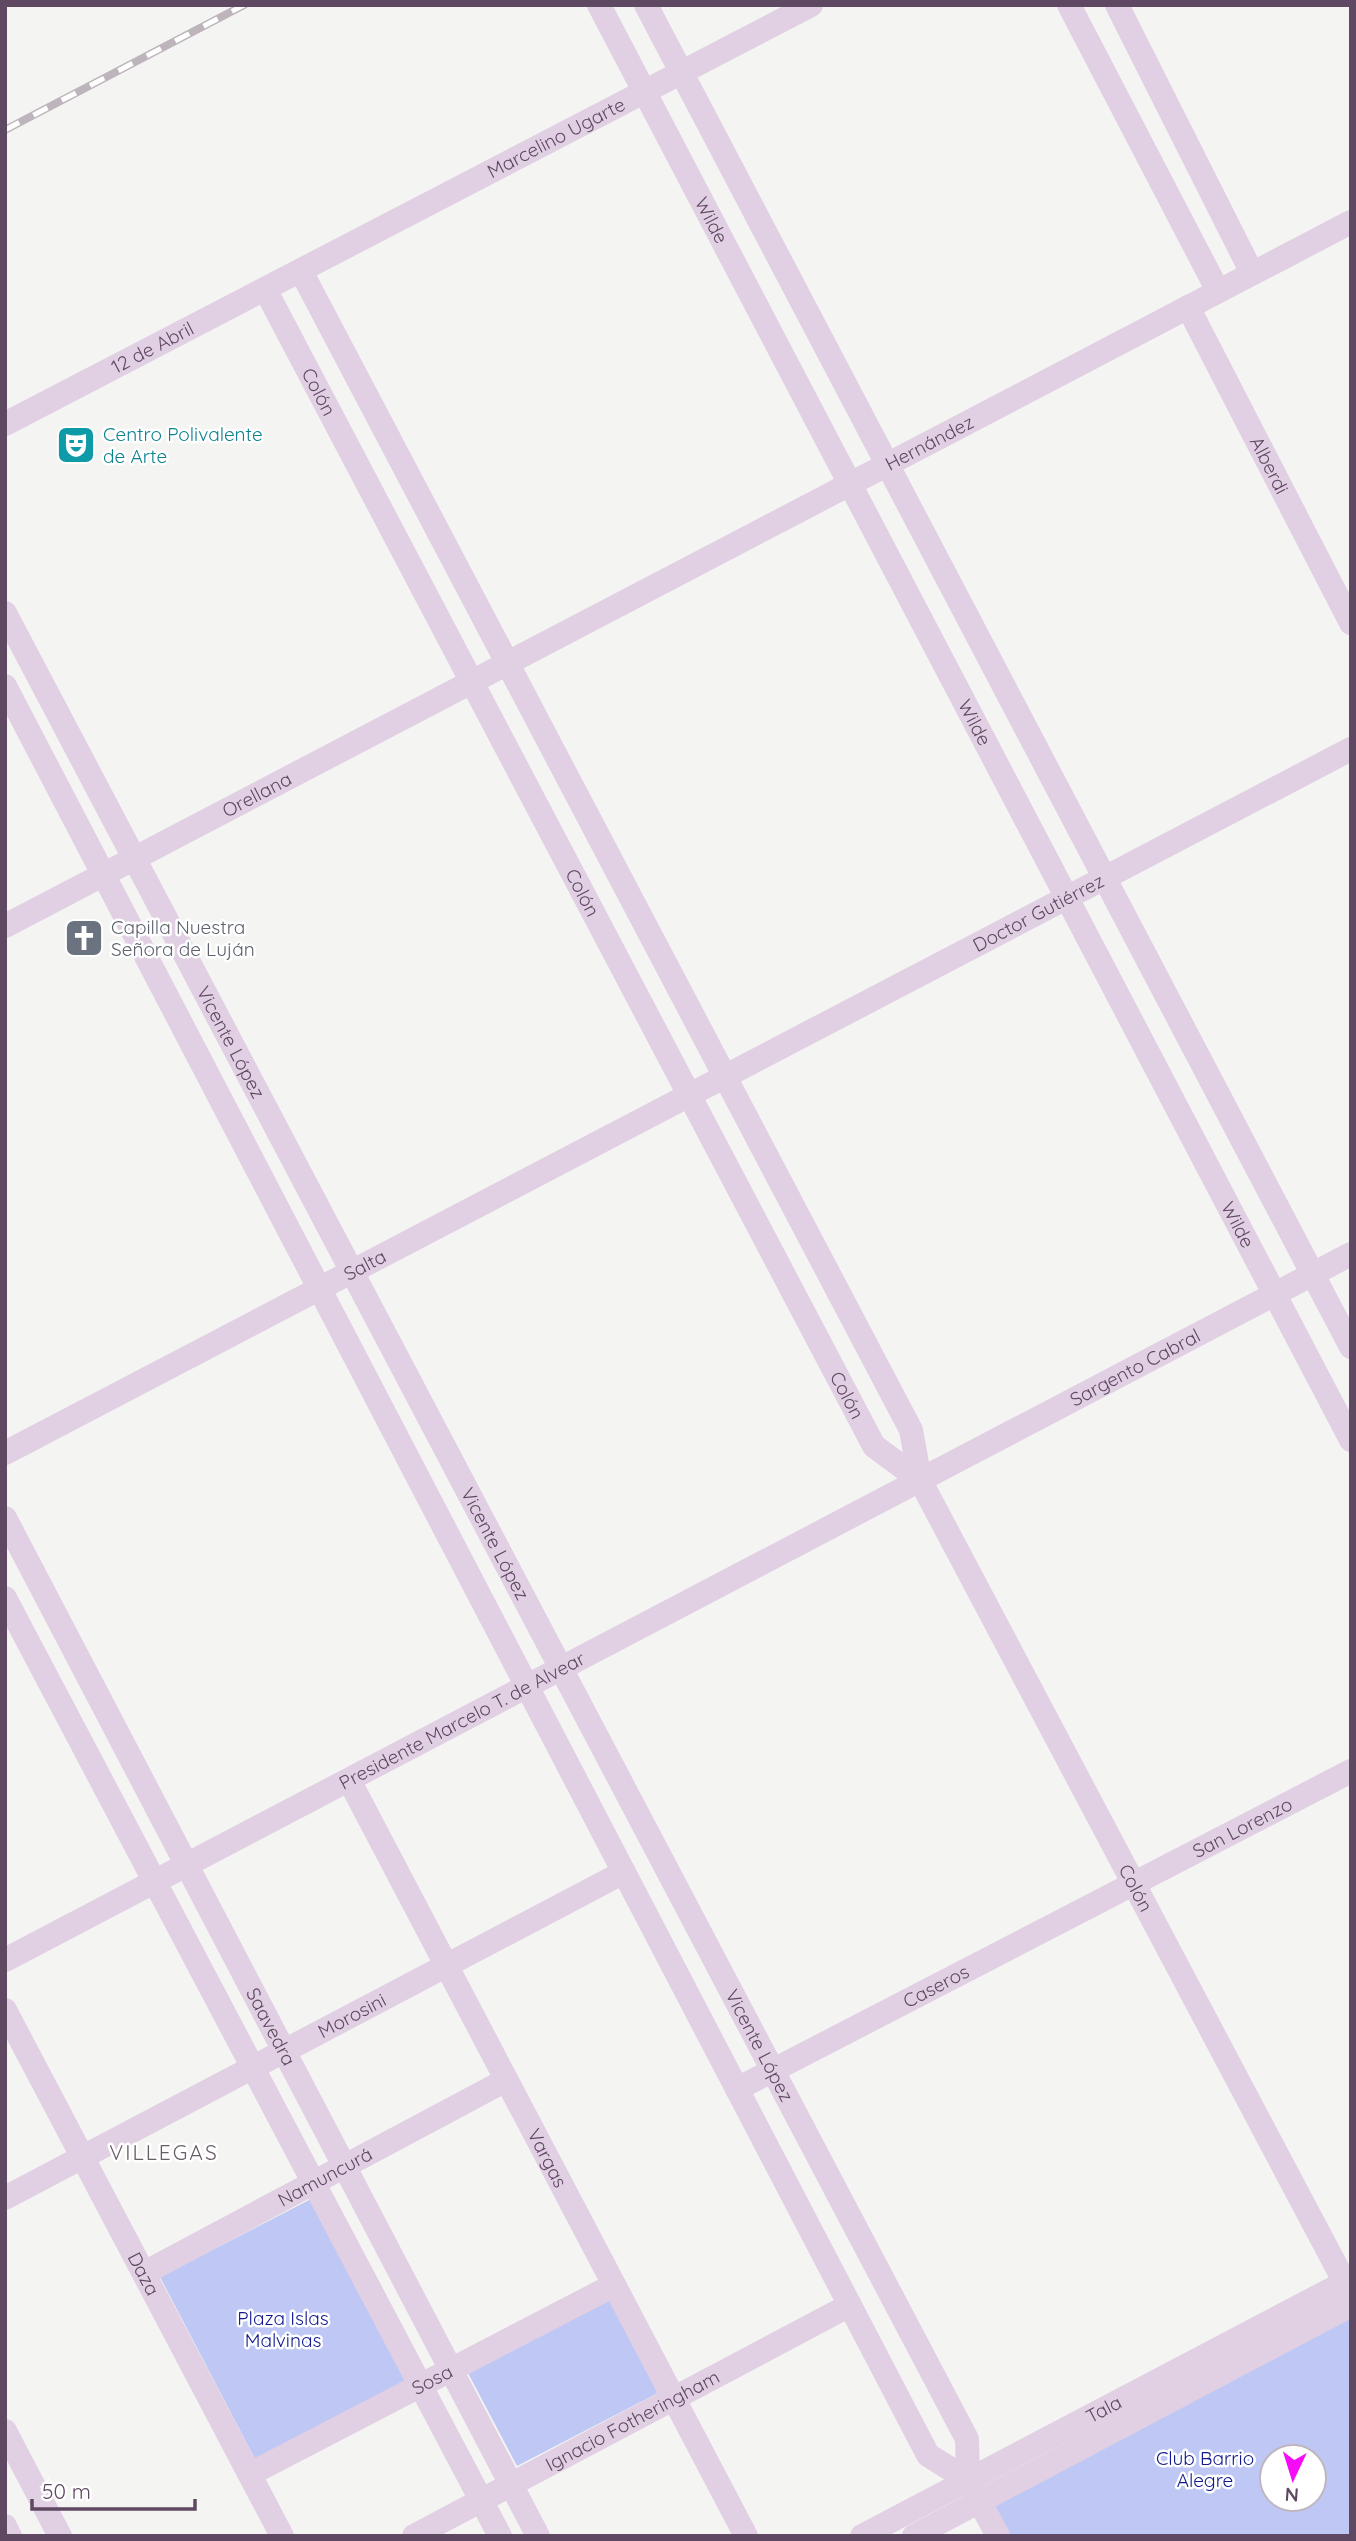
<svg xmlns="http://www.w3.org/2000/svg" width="1356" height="2541" viewBox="0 0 1356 2541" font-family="Quicksand,sans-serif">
	<rect width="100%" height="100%" fill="#f4f5f2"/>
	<g fill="#bfc8f4" fill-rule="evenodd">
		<polygon points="311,2199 406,2381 255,2459 160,2277"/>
		<polygon points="610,2300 658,2393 517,2466 468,2373"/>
		<path d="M1351,2317v219h-345l-16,-29zM1272,2457h42v42h-42z"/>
	</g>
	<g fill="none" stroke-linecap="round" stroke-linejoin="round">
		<g stroke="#e1d0e3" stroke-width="24">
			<path id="s1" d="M599,5l752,1435"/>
			<polyline points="646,5 1351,1347"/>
			<polyline points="1069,5 1218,291"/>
			<polyline points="1117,5 1252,273"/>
			<path id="s2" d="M301,271l610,1159 9,50 431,814"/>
			<path id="s3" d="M265,289l609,1157 46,34"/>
			<path id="s4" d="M1188,307l163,316"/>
			<path id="s5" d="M5,424l806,-419"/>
			<path id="s6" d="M5,613l962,1826 1,41 30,56"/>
			<polyline points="5,686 928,2455 968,2480"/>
			<path id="s7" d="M5,926l1346,-704"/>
			<path id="s8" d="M5,1453l1346,-704"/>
			<path id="s9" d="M5,1518l533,1018"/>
			<polyline points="5,1598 500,2536"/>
			<path id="s10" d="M349,1780l397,756"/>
			<path id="s11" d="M5,1960l1346,-706"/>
			<path id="s12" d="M5,2010l277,526"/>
			<path id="s13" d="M737,2089l614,-318"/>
			<path id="s14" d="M5,2198l619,-326"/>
			<path id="s15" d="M144,2273l362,-193"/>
			<polyline points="5,2431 60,2536"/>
			<path id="s16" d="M250,2474l364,-189"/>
			<polyline points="5,2526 10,2536"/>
			<path id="s17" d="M414,2536l436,-231"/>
			<path id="s18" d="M862,2536l489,-257"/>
			<polyline points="914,2536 1351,2305"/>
		</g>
		<g stroke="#bdb4bc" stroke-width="8">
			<polyline id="rail" points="5,130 244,5"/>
		</g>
		<use href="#rail" stroke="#fff" stroke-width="5" stroke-dasharray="16" stroke-linecap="butt"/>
	</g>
	<defs>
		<g id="theatre-square" transform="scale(2.0125)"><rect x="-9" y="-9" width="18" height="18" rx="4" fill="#0f9aa8" stroke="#fff"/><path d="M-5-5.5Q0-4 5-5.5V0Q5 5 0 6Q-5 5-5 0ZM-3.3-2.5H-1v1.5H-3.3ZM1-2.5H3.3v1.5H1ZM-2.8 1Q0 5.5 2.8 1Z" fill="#fff"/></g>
		<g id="church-square" transform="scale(2.0125)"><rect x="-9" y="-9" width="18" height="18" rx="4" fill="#6b7280" stroke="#fff"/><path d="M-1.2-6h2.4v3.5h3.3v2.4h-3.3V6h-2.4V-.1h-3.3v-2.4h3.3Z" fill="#fff"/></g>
	</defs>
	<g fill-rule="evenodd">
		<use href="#theatre-square" x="76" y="445"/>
		<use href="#church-square" x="84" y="938"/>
	</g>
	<g text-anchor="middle" stroke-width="5" stroke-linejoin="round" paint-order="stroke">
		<g font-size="19" fill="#5f4862" stroke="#fff">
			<text dy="7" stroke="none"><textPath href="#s5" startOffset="621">Marcelino Ugarte</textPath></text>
			<text dy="7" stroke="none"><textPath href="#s1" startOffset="243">Wilde</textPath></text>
			<text dy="7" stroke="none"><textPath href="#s5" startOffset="166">12 de Abril</textPath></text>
			<text dy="7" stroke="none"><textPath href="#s3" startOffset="116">Colón</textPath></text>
			<text dy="7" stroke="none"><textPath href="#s7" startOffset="1043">Hernández</textPath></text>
			<text dy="7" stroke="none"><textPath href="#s4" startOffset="178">Alberdi</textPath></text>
			<text dy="7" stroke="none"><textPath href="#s1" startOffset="810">Wilde</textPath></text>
			<text dy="7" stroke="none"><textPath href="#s7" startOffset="284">Orellana</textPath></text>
			<text dy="7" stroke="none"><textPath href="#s3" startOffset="682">Colón</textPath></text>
			<text dy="7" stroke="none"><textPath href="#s8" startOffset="1166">Doctor Gutiérrez</textPath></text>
			<text dy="7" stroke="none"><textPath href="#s6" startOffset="485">Vicente López</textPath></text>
			<text dy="7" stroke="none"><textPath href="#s1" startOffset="1377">Wilde</textPath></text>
			<text dy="7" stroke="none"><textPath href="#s8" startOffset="406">Salta</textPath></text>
			<text dy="7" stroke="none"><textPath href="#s11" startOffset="1276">Sargento Cabral</textPath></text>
			<text dy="7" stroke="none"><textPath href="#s3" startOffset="1250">Colón</textPath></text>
			<text dy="7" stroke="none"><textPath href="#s6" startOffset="1052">Vicente López</textPath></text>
			<text dy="7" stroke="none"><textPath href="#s11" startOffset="516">Presidente Marcelo T. de Alvear</textPath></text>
			<text dy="7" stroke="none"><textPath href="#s13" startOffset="569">San Lorenzo</textPath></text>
			<text dy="7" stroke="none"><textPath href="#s2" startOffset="1822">Colón</textPath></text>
			<text dy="7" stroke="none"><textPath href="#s13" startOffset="224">Caseros</textPath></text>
			<text dy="7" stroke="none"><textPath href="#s14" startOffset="392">Morosini</textPath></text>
			<text dy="7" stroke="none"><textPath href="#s9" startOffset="574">Saavedra</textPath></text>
			<text dy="7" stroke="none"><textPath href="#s6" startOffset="1619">Vicente López</textPath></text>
			<text dy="7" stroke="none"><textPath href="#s10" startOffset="427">Vargas</textPath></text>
			<text dy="7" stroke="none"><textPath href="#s15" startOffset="205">Namuncurá</textPath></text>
			<text dy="7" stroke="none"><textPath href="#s12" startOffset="298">Daza</textPath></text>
			<text dy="7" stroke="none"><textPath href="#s16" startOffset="205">Sosa</textPath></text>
			<text dy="7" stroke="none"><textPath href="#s18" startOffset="273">Tala</textPath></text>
			<text dy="7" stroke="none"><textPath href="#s17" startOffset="247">Ignacio Fotheringham</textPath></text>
		</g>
		<g font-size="19" fill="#0d838f" stroke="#fff" text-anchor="start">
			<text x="103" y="441">Centro Polivalente<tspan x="103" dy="22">de Arte</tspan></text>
		</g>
		<g font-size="19" fill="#5b616d" stroke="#fff" text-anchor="start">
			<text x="111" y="934">Capilla Nuestra<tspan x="111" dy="22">Señora de Luján</tspan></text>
		</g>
		<g font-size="19" fill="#0f188c" stroke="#fff">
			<text x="283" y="2325">Plaza Islas<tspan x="283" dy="22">Malvinas</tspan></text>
			<text x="1205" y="2465">Club Barrio<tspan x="1205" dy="22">Alegre</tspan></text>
		</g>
		<g font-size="21" letter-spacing="2" fill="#685e68" stroke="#fff">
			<text x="164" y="2160">VILLEGAS</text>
		</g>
	</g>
	<rect width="1356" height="2541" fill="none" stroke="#5f4862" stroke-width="14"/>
	<g transform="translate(1293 2478) rotate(184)"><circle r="33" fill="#ffffff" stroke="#bfb6c0" stroke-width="2"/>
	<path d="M0-5L12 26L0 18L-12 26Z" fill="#f50bf6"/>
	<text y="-10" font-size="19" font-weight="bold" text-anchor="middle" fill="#5f4862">N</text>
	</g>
	<path d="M32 2499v10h163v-10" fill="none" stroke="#5f4862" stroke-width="3.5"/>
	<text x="42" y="2499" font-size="21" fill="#5f4862" stroke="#ffffff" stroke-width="5" paint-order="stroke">50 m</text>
</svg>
